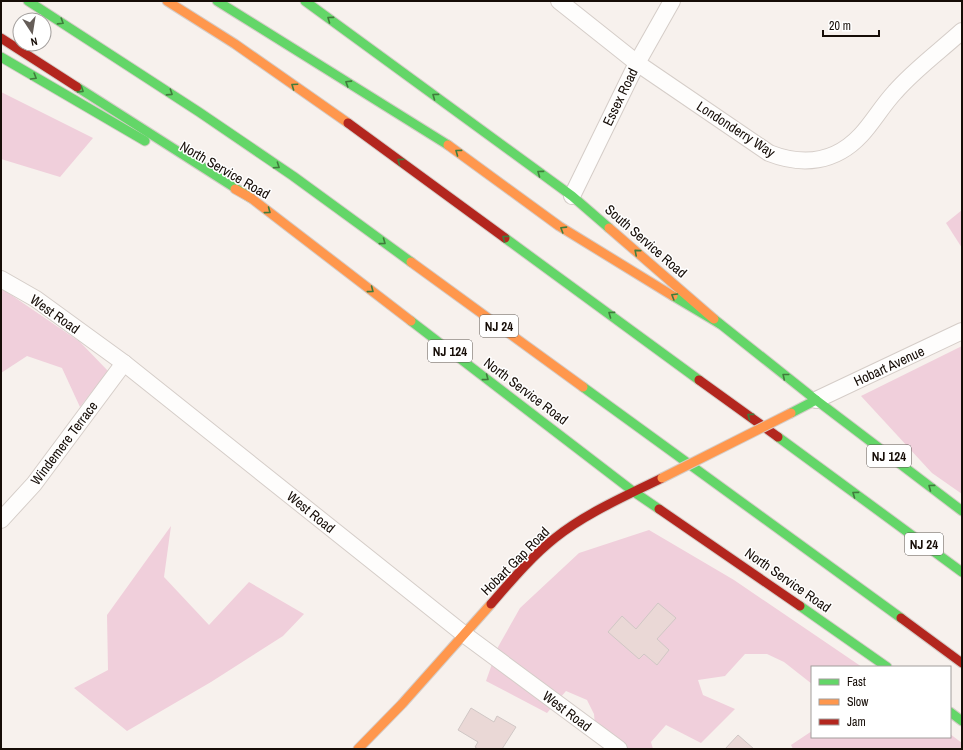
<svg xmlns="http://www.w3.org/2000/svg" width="963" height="750" viewBox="0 0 963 750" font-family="'Archivo Narrow',sans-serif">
	<rect width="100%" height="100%" fill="#f7f1ed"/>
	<g fill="#f0cfdb">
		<polygon points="1,92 93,138 60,177 1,159"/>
		<polygon points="962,210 962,248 946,223"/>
		<polygon points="1,288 80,342 108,371 80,407 62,368 27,356 1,373"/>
		<polygon points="962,346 962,494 932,473 861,396"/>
		<polygon points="171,526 164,577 209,625 249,582 304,614 283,636 211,682 127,731 74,688 108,670 107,615"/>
		<polygon points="649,530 734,580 862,667 812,667 812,684 784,662 767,654 745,654 725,676 698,680 703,695 735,709 701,743 666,725 651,742 653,749 609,749 596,738 594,714 587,700 566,691 547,713 486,681 498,647 520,608 579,553"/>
		<polygon points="812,731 812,737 950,737 950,734 962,743 962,749 793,749 791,745"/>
	</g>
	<g fill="#ead8d6" stroke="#d0c7c5">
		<polygon points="658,603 676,618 657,639 669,650 657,665 644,654 639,659 608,632 622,616 636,629"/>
		<polygon points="471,708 494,722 497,716 516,727 502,749 478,749 475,747 478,742 458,730"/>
		<polygon points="738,735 754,749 725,749"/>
	</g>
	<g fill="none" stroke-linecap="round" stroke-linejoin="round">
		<g stroke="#d5cdc8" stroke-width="18">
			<g id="street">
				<path d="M559,1l78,62 132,90c33,13 66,10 92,-18 12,-13 21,-29 34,-43 19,-22 45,-41 67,-61"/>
				<polyline points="572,196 637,63 672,1"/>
				<polyline points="1,279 36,299 124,363 465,635 619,749"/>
				<polyline points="816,400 962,331"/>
				<polyline points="1,520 34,484 124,363"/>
			</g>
		</g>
		<g stroke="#d5cdc8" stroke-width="11">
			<g id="fast">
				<polyline points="28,1 199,112 293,176 411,262"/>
				<polyline points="217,1 448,145"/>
				<polyline points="305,1 572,196 609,228"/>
				<polyline points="1,57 145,141"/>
				<polyline points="77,87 251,198"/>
				<polyline points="505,238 699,380"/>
				<polyline points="673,296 720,324"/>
				<polyline points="714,319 816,400 962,511"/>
				<polyline points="411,321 634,492 659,509"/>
				<polyline points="583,387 901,618"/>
				<polyline points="791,413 816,400"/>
				<polyline points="778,437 962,572"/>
				<polyline points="800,606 887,667"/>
				<polyline points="950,712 962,721"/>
			</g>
		</g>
		<g stroke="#d5cdc8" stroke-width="11">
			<g id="slow">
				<polyline points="167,1 235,44 348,123"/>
				<polyline points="448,145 559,226 673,296"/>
				<polyline points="235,189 251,198 411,321"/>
				<polyline points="609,228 714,319"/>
				<polyline points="411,262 583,387"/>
				<polyline points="358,749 402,704 491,604"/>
			</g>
		</g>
		<g stroke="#d5cdc8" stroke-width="11">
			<g id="jam">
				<polyline points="1,38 77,87"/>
				<polyline points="348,123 505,238"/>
				<polyline points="699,380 778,437"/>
				<polyline points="659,509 800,606"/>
				<path d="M491,604c20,-23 40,-47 64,-66 31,-25 71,-42 107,-60"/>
				<polyline points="901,618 962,663"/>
			</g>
		</g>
		<use href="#street" stroke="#fefdfc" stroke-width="16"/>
		<use href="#fast" stroke="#63d668" stroke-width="9"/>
		<use href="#slow" stroke="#ff974d" stroke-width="9"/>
		<use href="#jam" stroke="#b3261e" stroke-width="9"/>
		<g stroke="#d5cdc8" stroke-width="11" stroke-linecap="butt">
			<polyline id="slow-bridge" points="662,478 791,413"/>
		</g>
		<use href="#slow-bridge" stroke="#ff974d" stroke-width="9"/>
	</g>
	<defs><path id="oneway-chevron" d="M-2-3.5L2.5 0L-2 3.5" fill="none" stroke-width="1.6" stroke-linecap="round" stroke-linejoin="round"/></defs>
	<g stroke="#407c3c">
		<use href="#oneway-chevron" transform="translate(330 19) rotate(-144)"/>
		<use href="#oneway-chevron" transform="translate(61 22) rotate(32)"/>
		<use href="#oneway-chevron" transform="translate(34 77) rotate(31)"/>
		<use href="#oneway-chevron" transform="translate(348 83) rotate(-148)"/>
		<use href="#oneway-chevron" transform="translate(294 86) rotate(-145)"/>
		<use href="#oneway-chevron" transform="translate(81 90) rotate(33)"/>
		<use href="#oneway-chevron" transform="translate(170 93) rotate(33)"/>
		<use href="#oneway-chevron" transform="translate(435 96) rotate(-144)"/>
		<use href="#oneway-chevron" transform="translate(458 152) rotate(-144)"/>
		<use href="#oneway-chevron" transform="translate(400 161) rotate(-144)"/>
		<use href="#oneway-chevron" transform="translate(277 166) rotate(34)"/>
		<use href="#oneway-chevron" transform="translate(540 173) rotate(-144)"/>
		<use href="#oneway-chevron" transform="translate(268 211) rotate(37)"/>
		<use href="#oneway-chevron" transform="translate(563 229) rotate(-148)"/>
		<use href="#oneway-chevron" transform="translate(505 238) rotate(-144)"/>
		<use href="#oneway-chevron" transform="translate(383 242) rotate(36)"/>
		<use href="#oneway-chevron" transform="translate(637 252) rotate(-139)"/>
		<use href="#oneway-chevron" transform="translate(371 290) rotate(37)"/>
		<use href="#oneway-chevron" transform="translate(674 296) rotate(-149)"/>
		<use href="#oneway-chevron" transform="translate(611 314) rotate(-144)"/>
		<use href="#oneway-chevron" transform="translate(785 376) rotate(-141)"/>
		<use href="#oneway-chevron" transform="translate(486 378) rotate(37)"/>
		<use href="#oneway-chevron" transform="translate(750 416) rotate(-144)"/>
		<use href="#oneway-chevron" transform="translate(931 487) rotate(-143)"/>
		<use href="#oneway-chevron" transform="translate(855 494) rotate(-144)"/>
	</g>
	<g text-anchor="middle" stroke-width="3" stroke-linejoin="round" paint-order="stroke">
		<g fill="#fff" stroke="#5c5651" stroke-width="1">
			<rect x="480" y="315" width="38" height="22" rx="3"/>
			<rect x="428" y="340" width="44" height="22" rx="3"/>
			<rect x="867" y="445" width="44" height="22" rx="3"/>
			<rect x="905" y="533" width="38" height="22" rx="3"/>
		</g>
		<g font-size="13" font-weight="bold" fill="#160d07">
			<text x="499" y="331">NJ 24</text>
			<text x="450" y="356">NJ 124</text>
			<text x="889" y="461">NJ 124</text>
			<text x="924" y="549">NJ 24</text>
		</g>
		<g font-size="14" fill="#160d07" stroke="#fff">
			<text transform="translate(620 97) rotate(-64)" y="5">Essex Road</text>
			<text transform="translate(736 129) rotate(33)" y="5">Londonderry Way</text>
			<text transform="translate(225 170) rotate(30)" y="5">North Service Road</text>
			<text transform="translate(646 241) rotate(41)" y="5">South Service Road</text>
			<text transform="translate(55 314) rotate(35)" y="5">West Road</text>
			<text transform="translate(889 366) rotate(-25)" y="5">Hobart Avenue</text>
			<text transform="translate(526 391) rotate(37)" y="5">North Service Road</text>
			<text transform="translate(64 443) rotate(-53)" y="5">Windemere Terrace</text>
			<text transform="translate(311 512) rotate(39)" y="5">West Road</text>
			<text transform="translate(515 561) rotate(-45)" y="5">Hobart Gap Road</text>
			<text transform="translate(788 580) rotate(35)" y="5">North Service Road</text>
			<text transform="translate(567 711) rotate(37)" y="5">West Road</text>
		</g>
	</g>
	<rect width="963" height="750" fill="none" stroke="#160d07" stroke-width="4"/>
	<rect x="811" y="666" width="140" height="72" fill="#ffffff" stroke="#a29e9c"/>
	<rect x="819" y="679" width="20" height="6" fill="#63d668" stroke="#a29e9c"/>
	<text x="847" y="686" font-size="12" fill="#160d07">Fast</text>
	<rect x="819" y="699" width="20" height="6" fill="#ff974d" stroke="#a29e9c"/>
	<text x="847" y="706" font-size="12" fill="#160d07">Slow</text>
	<rect x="819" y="719" width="20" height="6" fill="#b3261e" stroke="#a29e9c"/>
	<text x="847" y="726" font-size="12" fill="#160d07">Jam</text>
	<g transform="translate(32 32) rotate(168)"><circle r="19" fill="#ffffff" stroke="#a29e9c"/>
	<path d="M0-3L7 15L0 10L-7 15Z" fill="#655d58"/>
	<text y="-6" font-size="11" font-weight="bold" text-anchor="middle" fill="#160d07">N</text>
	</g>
	<path d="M823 30v6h56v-6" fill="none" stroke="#160d07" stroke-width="2"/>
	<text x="829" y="30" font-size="12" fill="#160d07" stroke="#ffffff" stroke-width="3" paint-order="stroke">20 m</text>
</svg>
